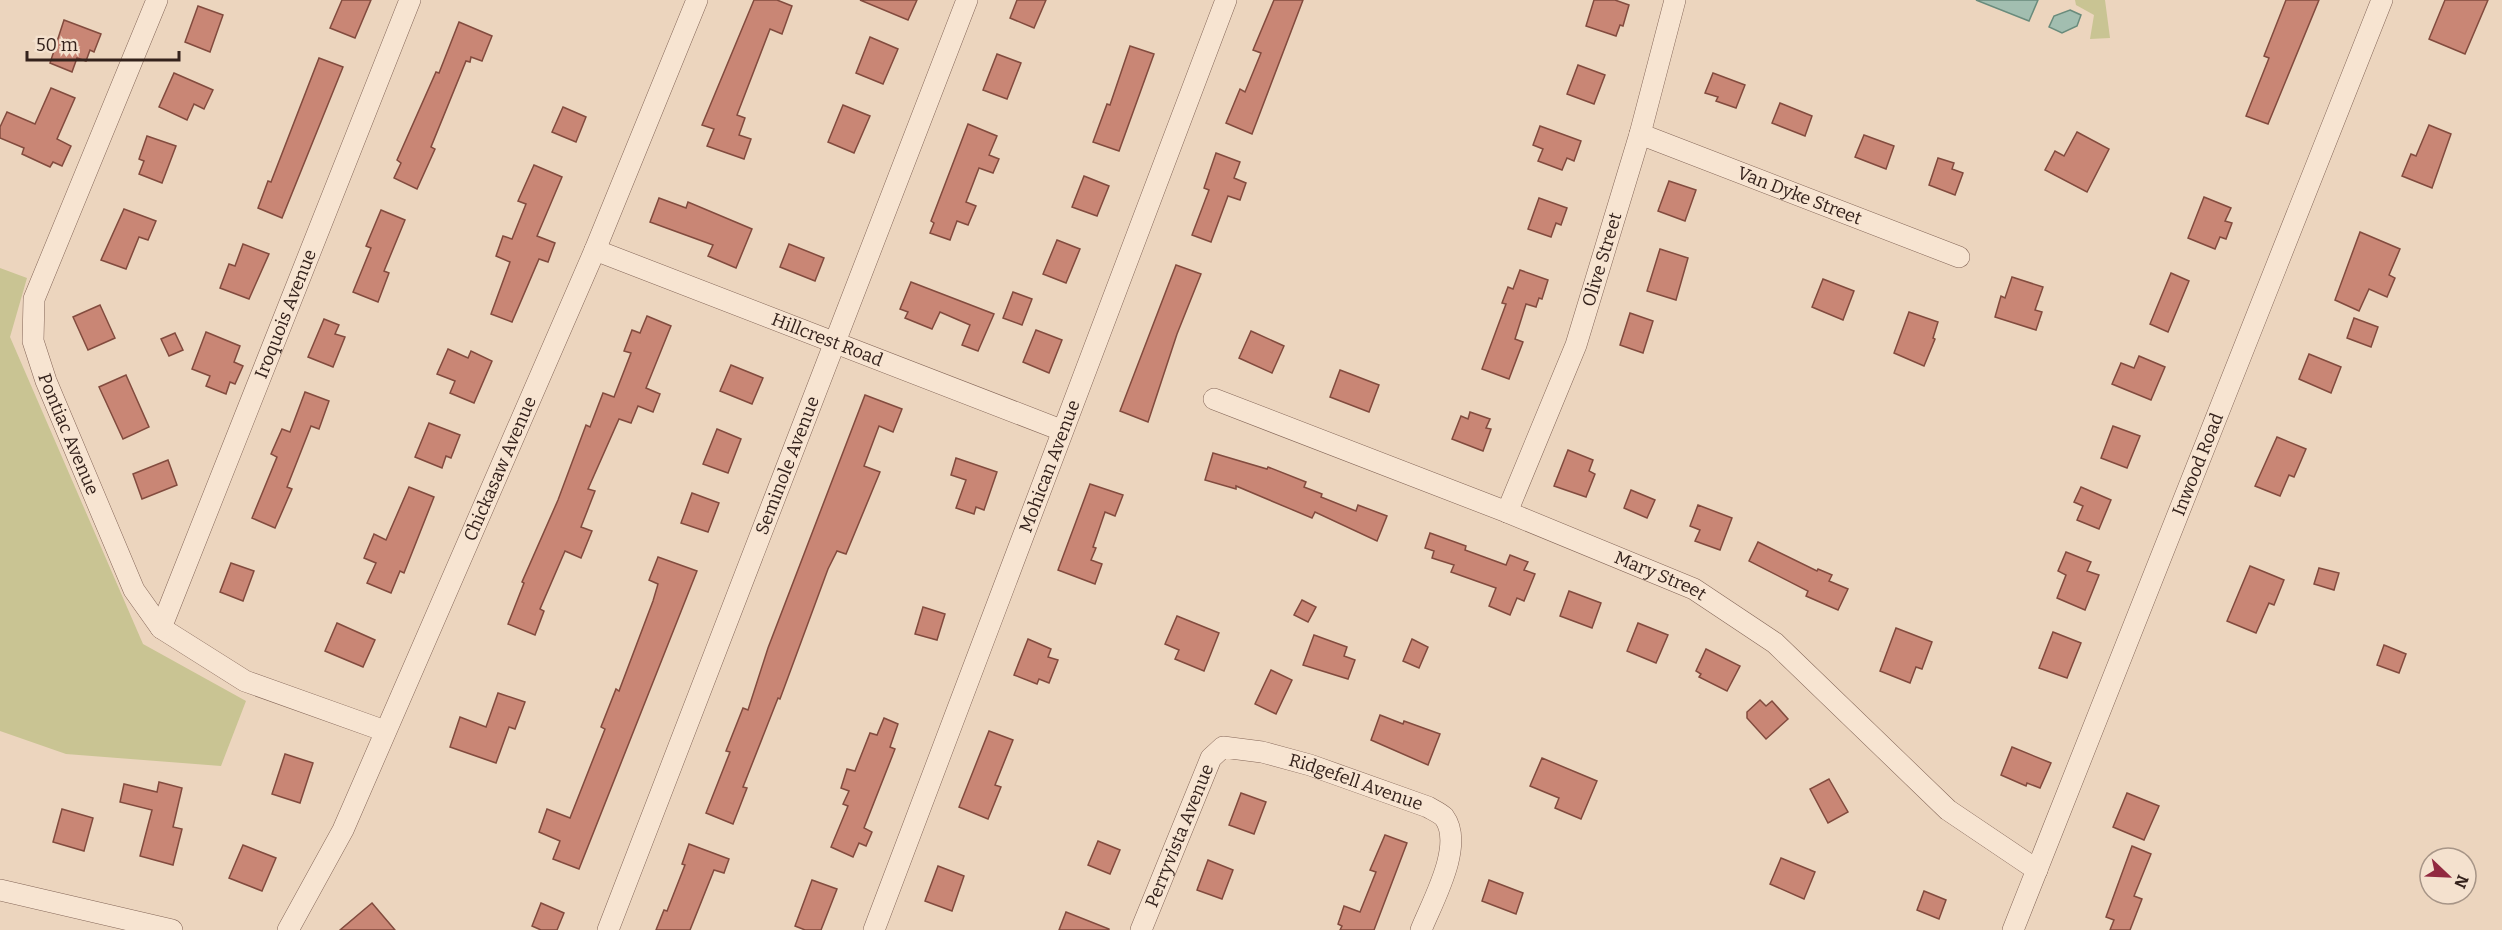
<svg xmlns="http://www.w3.org/2000/svg" width="2502" height="930" viewBox="0 0 2502 930" font-family="Bitter,serif">
	<rect width="100%" height="100%" fill="#ecd5be"/>
	<g fill="#c9c493">
		<polygon points="2075,0 2105,0 2110,38 2090,39 2094,15 2076,5"/>
		<polygon points="0,268 27,278 10,337 143,644 246,701 221,766 66,754 0,731"/>
	</g>
	<g fill="#a2beb0" stroke="#698b7c" stroke-width="1.5">
		<polygon points="1976,0 2038,0 2029,21"/>
		<polygon points="2070,10 2081,15 2077,26 2062,33 2049,27 2054,16"/>
	</g>
	<g fill="#c98675" stroke="#824b3e" stroke-width="1.5">
		<polygon points="342,0 371,0 355,38 330,28"/>
		<polygon points="754,0 777,0 792,6 782,34 770,29 737,115 745,118 739,135 751,139 744,159 707,146 714,129 702,125"/>
		<polygon points="860,0 917,0 908,20"/>
		<polygon points="1017,0 1046,0 1034,28 1010,18"/>
		<polygon points="1274,0 1303,0 1252,134 1226,123 1240,89 1245,92 1261,53 1253,50"/>
		<polygon points="1594,0 1615,0 1629,5 1623,26 1620,25 1616,36 1586,26"/>
		<polygon points="2286,0 2319,0 2268,124 2246,116 2269,58 2264,56"/>
		<polygon points="2445,0 2488,0 2465,54 2429,39"/>
		<polygon points="198,6 223,15 210,52 185,42"/>
		<polygon points="64,20 101,34 94,52 90,50 86,61 77,58 72,72 50,63"/>
		<polygon points="459,22 492,36 482,61 471,57 470,62 466,61 431,147 435,149 417,189 394,178 401,163 397,160 436,72 439,73"/>
		<polygon points="870,37 898,49 883,84 856,73"/>
		<polygon points="1130,46 1154,54 1119,151 1093,142 1107,104 1110,105"/>
		<polygon points="997,54 1021,63 1007,99 983,90"/>
		<polygon points="319,58 343,67 282,218 258,208 268,181 271,182"/>
		<polygon points="1578,65 1605,75 1594,104 1567,94"/>
		<polygon points="174,73 213,90 204,109 194,104 187,120 159,107"/>
		<polygon points="1713,73 1745,85 1736,108 1716,101 1718,97 1705,93"/>
		<polygon points="51,88 75,98 57,139 71,146 62,166 53,162 50,167 22,154 24,148 0,138 0,127 7,112 35,124"/>
		<polygon points="1780,103 1812,116 1805,136 1772,123"/>
		<polygon points="843,105 870,116 854,153 828,142"/>
		<polygon points="563,107 586,117 576,142 552,132"/>
		<polygon points="968,124 997,136 989,155 999,159 993,173 979,168 966,202 976,206 968,225 957,221 950,240 930,233 934,223 931,221"/>
		<polygon points="2429,125 2451,134 2432,188 2402,176 2411,154 2416,156"/>
		<polygon points="1540,126 1581,141 1574,161 1567,158 1562,170 1538,161 1543,149 1533,145"/>
		<polygon points="2077,132 2109,149 2087,192 2045,170 2055,151 2064,156"/>
		<polygon points="1864,135 1894,146 1886,169 1855,157"/>
		<polygon points="147,136 176,146 162,183 139,174 144,161 139,159"/>
		<polygon points="1216,153 1240,162 1234,178 1246,183 1240,200 1228,196 1211,242 1192,235 1209,190 1204,188"/>
		<polygon points="1938,158 1954,163 1952,169 1963,173 1955,195 1929,185"/>
		<polygon points="534,165 562,177 537,236 555,243 548,262 539,259 512,322 491,314 510,262 496,256 503,236 512,239 526,204 518,201"/>
		<polygon points="1084,176 1109,186 1097,216 1072,207"/>
		<polygon points="1669,181 1696,190 1685,221 1658,211"/>
		<polygon points="2204,197 2231,208 2225,221 2232,223 2226,239 2220,237 2215,249 2188,238"/>
		<polygon points="659,198 686,208 688,202 752,229 736,268 708,256 713,245 650,222"/>
		<polygon points="1539,198 1567,208 1561,225 1556,223 1551,237 1528,229"/>
		<polygon points="124,209 156,221 148,240 139,237 126,269 101,260"/>
		<polygon points="381,210 405,220 384,271 389,273 378,302 353,292 371,248 366,246"/>
		<polygon points="2360,232 2400,249 2389,275 2395,278 2387,297 2369,289 2359,311 2335,300"/>
		<polygon points="1057,240 1080,249 1066,283 1043,274"/>
		<polygon points="243,244 269,254 249,299 220,288 229,264 235,266"/>
		<polygon points="789,244 824,258 815,281 780,267"/>
		<polygon points="1660,249 1688,258 1676,300 1647,291"/>
		<polygon points="1176,265 1201,274 1177,334 1148,422 1120,411"/>
		<polygon points="1520,270 1548,280 1542,299 1539,298 1536,307 1526,304 1515,339 1523,342 1509,379 1482,369 1506,304 1502,303 1508,287 1513,289"/>
		<polygon points="2171,273 2189,281 2168,332 2150,324"/>
		<polygon points="2012,277 2043,287 2035,310 2042,312 2036,330 1995,317 2001,296 2005,298"/>
		<polygon points="1823,279 1854,291 1843,320 1812,307"/>
		<polygon points="911,282 994,314 978,351 962,345 970,325 940,312 932,329 905,318 908,312 900,309"/>
		<polygon points="1013,292 1032,299 1022,325 1003,318"/>
		<polygon points="100,305 115,338 88,350 73,317"/>
		<polygon points="1909,312 1938,322 1933,338 1935,339 1924,366 1894,353"/>
		<polygon points="1630,313 1653,321 1643,353 1620,345"/>
		<polygon points="647,316 671,326 646,388 660,394 653,412 638,406 631,423 619,419 588,489 595,491 581,527 592,531 581,558 565,551 540,609 544,611 535,635 508,624 524,583 522,582 558,500 586,425 590,427 603,393 614,397 631,353 624,351 632,330 640,333"/>
		<polygon points="2354,318 2378,327 2371,347 2347,338"/>
		<polygon points="324,319 339,325 335,334 345,337 333,367 308,357"/>
		<polygon points="1036,330 1062,340 1049,373 1023,362"/>
		<polygon points="1251,331 1284,346 1272,373 1239,358"/>
		<polygon points="206,332 240,346 234,362 243,366 235,384 230,382 226,394 206,386 210,376 192,369"/>
		<polygon points="175,333 183,350 169,356 161,339"/>
		<polygon points="448,349 468,358 471,351 492,361 474,403 450,393 455,381 437,374"/>
		<polygon points="2309,354 2341,367 2331,393 2299,379"/>
		<polygon points="2139,356 2165,367 2151,400 2112,384 2121,363 2134,368"/>
		<polygon points="731,365 763,378 752,404 720,391"/>
		<polygon points="1340,370 1379,385 1369,412 1330,397"/>
		<polygon points="126,375 149,427 123,439 99,387"/>
		<polygon points="305,392 329,401 319,429 311,426 287,487 292,489 275,528 252,518 277,457 271,454 282,429 290,432"/>
		<polygon points="865,395 902,409 893,432 879,426 864,466 880,472 846,554 837,551 828,569 780,699 778,698 743,787 747,788 733,824 706,813 730,752 726,751 743,708 748,710 768,648"/>
		<polygon points="1470,412 1490,419 1486,428 1491,429 1483,451 1452,439 1461,416 1468,419"/>
		<polygon points="429,423 460,435 451,458 446,456 442,468 415,457"/>
		<polygon points="2113,426 2140,436 2127,468 2101,458"/>
		<polygon points="717,429 741,439 728,473 703,464"/>
		<polygon points="2277,437 2306,449 2294,477 2289,475 2280,496 2255,486"/>
		<polygon points="1568,450 1593,460 1589,471 1595,474 1586,497 1554,486"/>
		<polygon points="1213,453 1267,469 1268,467 1306,482 1304,487 1322,494 1321,497 1356,511 1358,505 1387,516 1377,541 1315,512 1312,518 1236,486 1236,489 1205,480"/>
		<polygon points="956,458 997,472 984,510 976,507 974,514 956,508 966,480 951,475"/>
		<polygon points="168,460 177,485 142,499 133,474"/>
		<polygon points="1090,484 1123,495 1115,516 1105,512 1093,547 1096,548 1091,560 1102,564 1095,584 1058,570"/>
		<polygon points="409,487 434,497 404,573 400,571 391,593 367,583 376,563 364,558 374,534 386,540"/>
		<polygon points="2081,487 2111,500 2099,529 2077,520 2083,506 2074,502"/>
		<polygon points="1631,490 1655,500 1647,518 1624,508"/>
		<polygon points="692,493 719,503 708,532 681,523"/>
		<polygon points="1698,505 1732,518 1720,550 1695,541 1700,530 1690,526"/>
		<polygon points="1430,533 1466,546 1465,550 1506,565 1510,555 1528,562 1524,570 1535,574 1524,601 1517,598 1510,615 1489,606 1496,588 1451,572 1454,565 1432,558 1434,551 1425,548"/>
		<polygon points="1758,542 1817,571 1818,569 1832,575 1829,581 1848,589 1838,610 1806,596 1808,591 1749,561"/>
		<polygon points="2066,552 2091,562 2087,571 2099,575 2085,610 2057,598 2066,575 2058,571"/>
		<polygon points="658,557 697,571 579,869 553,859 560,841 539,832 547,809 570,818 605,729 601,727 616,689 619,691 653,601 658,584 649,580"/>
		<polygon points="231,563 254,571 243,601 220,592"/>
		<polygon points="2250,566 2284,580 2274,605 2269,603 2256,633 2227,621"/>
		<polygon points="2319,568 2339,573 2334,590 2314,584"/>
		<polygon points="1569,591 1601,603 1592,628 1560,616"/>
		<polygon points="1302,600 1316,607 1308,622 1294,615"/>
		<polygon points="923,607 945,614 937,640 915,634"/>
		<polygon points="1177,616 1219,633 1204,671 1175,659 1179,650 1165,644"/>
		<polygon points="337,623 375,640 363,667 325,651"/>
		<polygon points="1638,623 1668,635 1656,663 1627,651"/>
		<polygon points="1896,628 1932,642 1922,669 1916,667 1910,683 1880,671"/>
		<polygon points="2053,632 2081,643 2067,678 2039,668"/>
		<polygon points="1314,635 1347,647 1344,656 1355,660 1348,679 1303,665"/>
		<polygon points="1028,639 1051,649 1048,657 1058,660 1049,683 1039,679 1037,684 1014,675"/>
		<polygon points="1412,639 1428,647 1419,668 1403,661"/>
		<polygon points="2384,645 2406,654 2399,673 2377,665"/>
		<polygon points="1706,649 1740,666 1727,691 1699,677 1701,674 1696,671"/>
		<polygon points="1271,670 1292,680 1276,714 1255,704"/>
		<polygon points="498,693 525,702 515,729 509,727 496,763 450,747 460,717 486,727"/>
		<polygon points="1760,700 1766,706 1772,701 1788,719 1766,739 1747,718 1747,712"/>
		<polygon points="1380,715 1403,724 1404,721 1440,734 1428,765 1371,740"/>
		<polygon points="884,718 898,724 890,747 895,749 864,828 872,832 866,846 859,843 853,857 831,847 848,806 843,804 849,791 841,788 847,769 855,771 870,733 877,735"/>
		<polygon points="989,731 1013,740 995,785 1001,787 988,819 959,807"/>
		<polygon points="2012,747 2051,763 2040,788 2027,783 2026,786 2001,775"/>
		<polygon points="285,754 313,763 300,803 272,794"/>
		<polygon points="1542,758 1597,781 1581,819 1555,808 1559,798 1530,786"/>
		<polygon points="1829,779 1848,812 1828,823 1810,789"/>
		<polygon points="159,782 182,788 173,827 182,829 173,865 140,856 152,810 120,802 124,784 157,792"/>
		<polygon points="1241,793 1266,802 1254,834 1229,825"/>
		<polygon points="2127,793 2159,806 2144,840 2113,827"/>
		<polygon points="62,809 93,818 84,851 53,842"/>
		<polygon points="1385,835 1407,843 1374,930 1340,930 1342,926 1338,924 1344,906 1360,912 1376,872 1370,870"/>
		<polygon points="1098,841 1120,850 1110,874 1088,865"/>
		<polygon points="689,844 729,859 724,873 714,870 690,930 656,930 664,910 667,911 685,865 682,864"/>
		<polygon points="243,845 276,858 262,891 229,878"/>
		<polygon points="2132,846 2151,854 2134,896 2142,899 2130,930 2110,930 2114,920 2106,917"/>
		<polygon points="1781,858 1815,872 1804,899 1770,884"/>
		<polygon points="1208,860 1233,870 1222,899 1197,890"/>
		<polygon points="938,866 964,876 952,911 925,901"/>
		<polygon points="812,880 837,889 821,930 805,930 795,926"/>
		<polygon points="1489,880 1523,893 1516,914 1482,901"/>
		<polygon points="1924,891 1946,900 1939,919 1917,910"/>
		<polygon points="372,903 395,930 340,930"/>
		<polygon points="541,903 564,913 557,930 541,930 532,926"/>
		<polygon points="1066,912 1109,929 1109,930 1059,930"/>
	</g>
	<g fill="none" stroke-linecap="round" stroke-linejoin="round">
		<g stroke="#846658" stroke-width="22">
			<g id="minor">
				<path id="s1" d="M157,0l-123,299 -1,42 13,40 88,209 27,38 84,53 140,50"/>
				<path id="s2" d="M1640,134l319,123"/>
				<path id="s3" d="M595,250l466,180"/>
				<path id="s4" d="M1214,399l293,113 187,77 81,54 173,167 89,60"/>
				<path id="s5" d="M1507,512l69,-167 64,-211 35,-134"/>
				<path id="s6" d="M161,628l249,-628"/>
				<polyline points="0,890 172,930"/>
				<path id="s7" d="M288,930l55,-100 252,-580 102,-250"/>
				<path id="s8" d="M608,930l359,-930"/>
				<path id="s9" d="M874,930l352,-930"/>
				<path id="s10" d="M1141,930l70,-172 12,-11 39,5 48,13 118,42c5,3 12,6 16,10 21,28 -12,85 -23,113"/>
				<path id="s11" d="M2013,930l369,-930"/>
			</g>
		</g>
		<use href="#minor" stroke="#f7e4d1" stroke-width="21"/>
	</g>
	<g text-anchor="middle" stroke-width="6" stroke-linejoin="round" paint-order="stroke">
		<g font-size="18" fill="#34221c" stroke="#f4e1ce">
			<text dy="6" stroke="none"><textPath href="#s2" startOffset="171">Van Dyke Street</textPath></text>
			<text dy="6" stroke="none"><textPath href="#s5" startOffset="270">Olive Street</textPath></text>
			<text dy="6" stroke="none"><textPath href="#s6" startOffset="338">Iroquois Avenue</textPath></text>
			<text dy="6" stroke="none"><textPath href="#s3" startOffset="249">Hillcrest Road</textPath></text>
			<text dy="6" stroke="none"><textPath href="#s1" startOffset="465">Pontiac Avenue</textPath></text>
			<text dy="6" stroke="none"><textPath href="#s8" startOffset="498">Seminole Avenue</textPath></text>
			<text dy="6" stroke="none"><textPath href="#s9" startOffset="496">Mohican Avenue</textPath></text>
			<text dy="6" stroke="none"><textPath href="#s11" startOffset="501">Inwood Road</textPath></text>
			<text dy="6" stroke="none"><textPath href="#s7" startOffset="508">Chickasaw Avenue</textPath></text>
			<text dy="6" stroke="none"><textPath href="#s4" startOffset="480">Mary Street</textPath></text>
			<text dy="6" stroke="none"><textPath href="#s10" startOffset="340">Ridgefell Avenue</textPath></text>
			<text dy="6" stroke="none"><textPath href="#s10" startOffset="102">Perryvista Avenue</textPath></text>
		</g>
	</g>
	<g transform="translate(2448 876) rotate(113)"><circle r="28" fill="#f4e1ce" stroke="#a79587" stroke-width="1.5"/>
	<path d="M0-4.5L10 22L0 15L-10 22Z" fill="#912940"/>
	<text y="-9" font-size="16" font-weight="bold" text-anchor="middle" fill="#34221c">N</text>
	</g>
	<path d="M27 51v9h152v-9" fill="none" stroke="#34221c" stroke-width="3"/>
	<text x="36" y="51" font-size="18" fill="#34221c" stroke="#f4e1ce" stroke-width="4.5" paint-order="stroke">50 m</text>
</svg>
